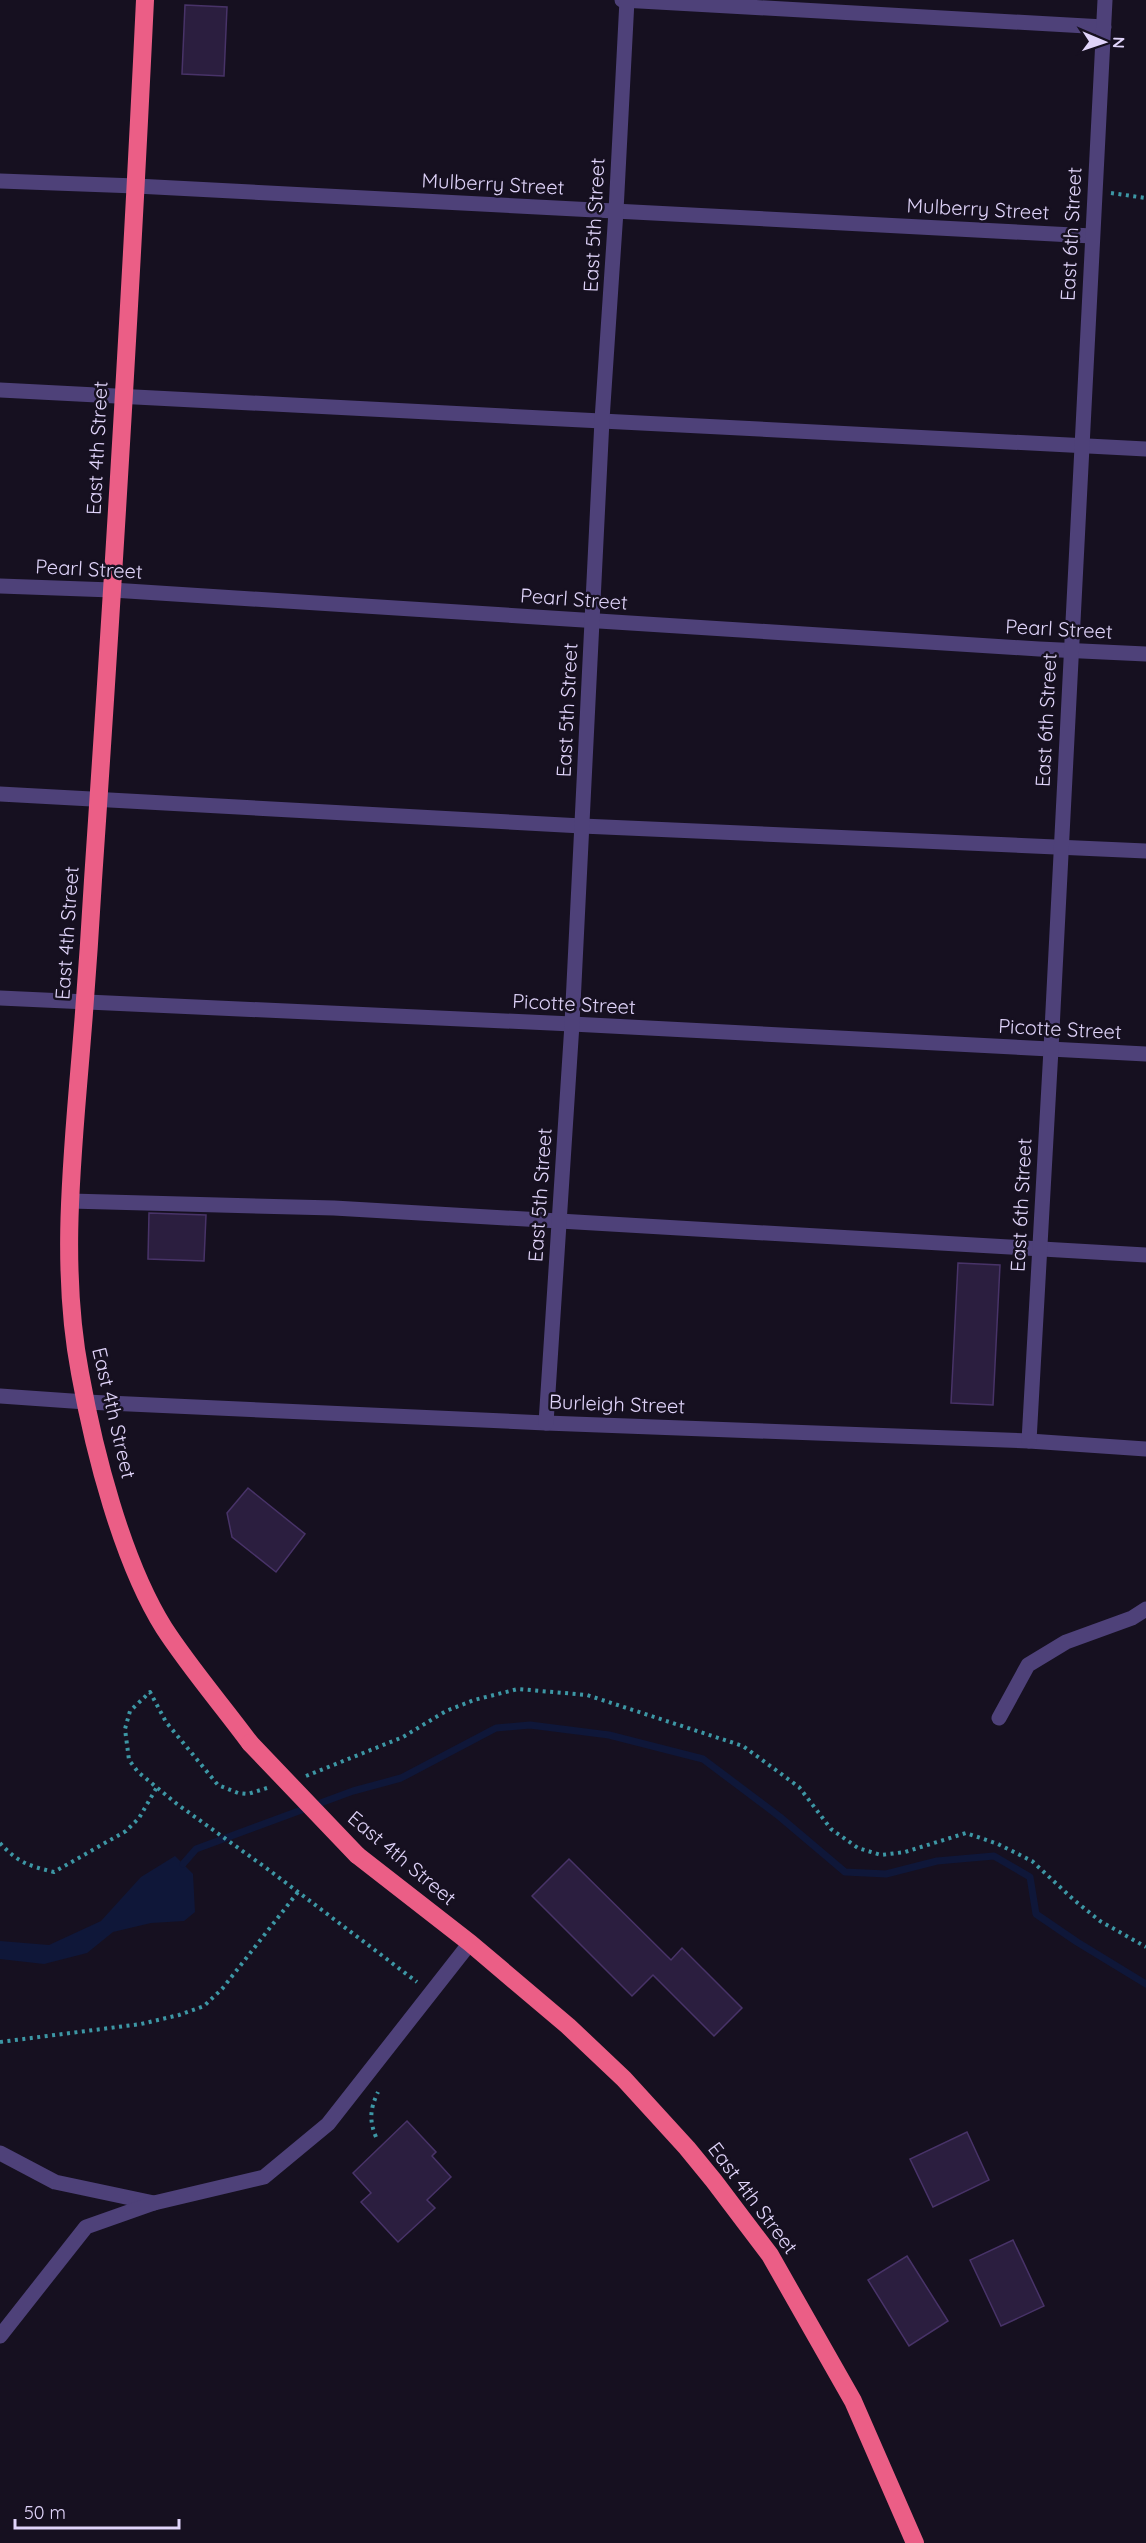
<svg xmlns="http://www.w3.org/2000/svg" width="1146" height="2543" viewBox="0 0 1146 2543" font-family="Quicksand,sans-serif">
	<rect width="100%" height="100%" fill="#161020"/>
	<polygon fill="#0f1739" points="175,1856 193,1874 195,1912 184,1921 151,1923 113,1932 87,1953 44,1964 0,1959 0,1941 49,1945 101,1921 141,1877"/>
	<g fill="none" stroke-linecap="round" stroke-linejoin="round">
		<polyline stroke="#0f1739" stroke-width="7" points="183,1864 196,1849 353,1791 401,1778 496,1728 530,1725 609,1735 703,1759 780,1817 845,1872 886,1874 937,1861 994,1856 1030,1877 1036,1914 1077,1942 1146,1984"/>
	</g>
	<g fill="#2b1e3f" stroke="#483368" stroke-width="1.5">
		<polygon points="185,5 227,7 224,76 182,74"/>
		<polygon points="149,1213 206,1215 204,1261 148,1259"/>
		<polygon points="958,1263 1000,1265 993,1405 951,1403"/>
		<polygon points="248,1488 305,1534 276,1572 232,1537 227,1513"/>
		<polygon points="569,1859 671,1960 682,1948 742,2008 714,2036 653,1975 632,1996 532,1896"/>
		<polygon points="407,2121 436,2152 432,2156 451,2177 427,2200 435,2208 398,2242 361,2202 371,2193 353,2173"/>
		<polygon points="967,2132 989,2180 933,2207 910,2159"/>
		<polygon points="1013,2240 1044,2306 1001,2326 970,2260"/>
		<polygon points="907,2256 948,2321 909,2346 868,2280"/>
	</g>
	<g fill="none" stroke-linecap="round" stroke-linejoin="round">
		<g stroke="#3d97a5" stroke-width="4" stroke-dasharray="3 4.5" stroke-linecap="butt">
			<polyline points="1111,193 1146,198"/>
			<polyline points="306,1776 403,1737 446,1711 474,1700 518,1689 587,1695 743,1746 799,1787 831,1829 858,1848 881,1855 905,1852 966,1833 998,1844 1032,1861 1074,1900 1100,1921 1146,1947"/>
			<polyline points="267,1788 248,1794 238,1793 218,1785 166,1722 150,1692 130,1711 125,1729 129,1760 138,1772 177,1804 269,1870 417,1982"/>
			<path d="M0,1843c17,19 29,23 54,29l72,-41 13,-13 18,-31"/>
			<polyline points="0,2042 141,2024 179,2015 204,2006 222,1989 298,1892"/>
			<path d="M376,2137c-7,-17 -6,-28 2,-45"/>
		</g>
		<g stroke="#4e4179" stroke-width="15">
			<polyline points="622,0 1104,27"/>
			<polyline points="0,181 136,186 1092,236"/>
			<polyline points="0,390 1146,449"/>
			<polyline points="0,586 112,590 1039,649 1146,654"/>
			<polyline points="0,794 582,826 1146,851"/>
			<polyline points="0,998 572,1024 1146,1054"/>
			<polyline points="70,1201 334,1208 1146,1255"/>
			<polyline points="0,1396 86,1402 546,1423 1029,1441 1146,1449"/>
			<polyline points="546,1423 572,1024 602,420 616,211 627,0"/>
			<polyline points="1029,1441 1051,1049 1105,0"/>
			<polyline points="999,1718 1028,1665 1066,1642 1132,1618 1146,1609"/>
			<polyline points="0,2153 55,2182 154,2203"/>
			<polyline points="0,2336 86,2227 154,2203 264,2177 328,2124 470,1943"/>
		</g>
		<g stroke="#eb5e86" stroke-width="18">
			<path d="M145,0c-14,293 -32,587 -52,880 -4,69 -9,137 -15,206 -8,95 -16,193 2,287 14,78 42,188 84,255 26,40 58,77 86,115"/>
			<polyline points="357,1855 470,1943 568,2026 624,2079 687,2148 714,2181 770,2255 853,2401 915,2543"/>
		</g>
		<polyline stroke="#eb5e86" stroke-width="18" points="250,1743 357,1855"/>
	</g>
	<g text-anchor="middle" stroke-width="5" stroke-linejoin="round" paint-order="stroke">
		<g font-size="20" fill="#e0d4fa" stroke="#161020">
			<text transform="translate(493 184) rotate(3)" y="7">Mulberry Street</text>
			<text transform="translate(978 209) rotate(3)" y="7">Mulberry Street</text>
			<text transform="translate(594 225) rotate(-87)" y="7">East 5th Street</text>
			<text transform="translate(1071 234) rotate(-87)" y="7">East 6th Street</text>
			<text transform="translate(97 448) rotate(-87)" y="7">East 4th Street</text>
			<text transform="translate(89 569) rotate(3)" y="7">Pearl Street</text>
			<text transform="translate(574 599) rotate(4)" y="7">Pearl Street</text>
			<text transform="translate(1059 629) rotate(3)" y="7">Pearl Street</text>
			<text transform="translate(567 710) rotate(-87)" y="7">East 5th Street</text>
			<text transform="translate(1046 720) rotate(-87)" y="7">East 6th Street</text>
			<text transform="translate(67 933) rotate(-86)" y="7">East 4th Street</text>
			<text transform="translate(574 1004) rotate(3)" y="7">Picotte Street</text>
			<text transform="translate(1060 1029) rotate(3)" y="7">Picotte Street</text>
			<text transform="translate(540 1195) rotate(-86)" y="7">East 5th Street</text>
			<text transform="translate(1021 1205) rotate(-87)" y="7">East 6th Street</text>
			<text transform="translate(617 1404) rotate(2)" y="7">Burleigh Street</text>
			<text transform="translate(114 1413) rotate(77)" y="7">East 4th Street</text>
			<text transform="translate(402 1858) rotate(40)" y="7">East 4th Street</text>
			<text transform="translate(753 2198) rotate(53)" y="7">East 4th Street</text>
		</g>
	</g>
	<g transform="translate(1104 42) rotate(92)" stroke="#161020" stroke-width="4.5" paint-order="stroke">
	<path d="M0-4.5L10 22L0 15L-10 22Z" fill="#e0d4fa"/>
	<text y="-9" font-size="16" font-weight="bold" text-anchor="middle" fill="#e0d4fa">N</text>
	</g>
	<path d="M15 2519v9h164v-9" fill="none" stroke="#e0d4fa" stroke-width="3"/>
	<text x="24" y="2519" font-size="18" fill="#e0d4fa" stroke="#161020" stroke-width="4.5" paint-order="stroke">50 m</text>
</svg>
